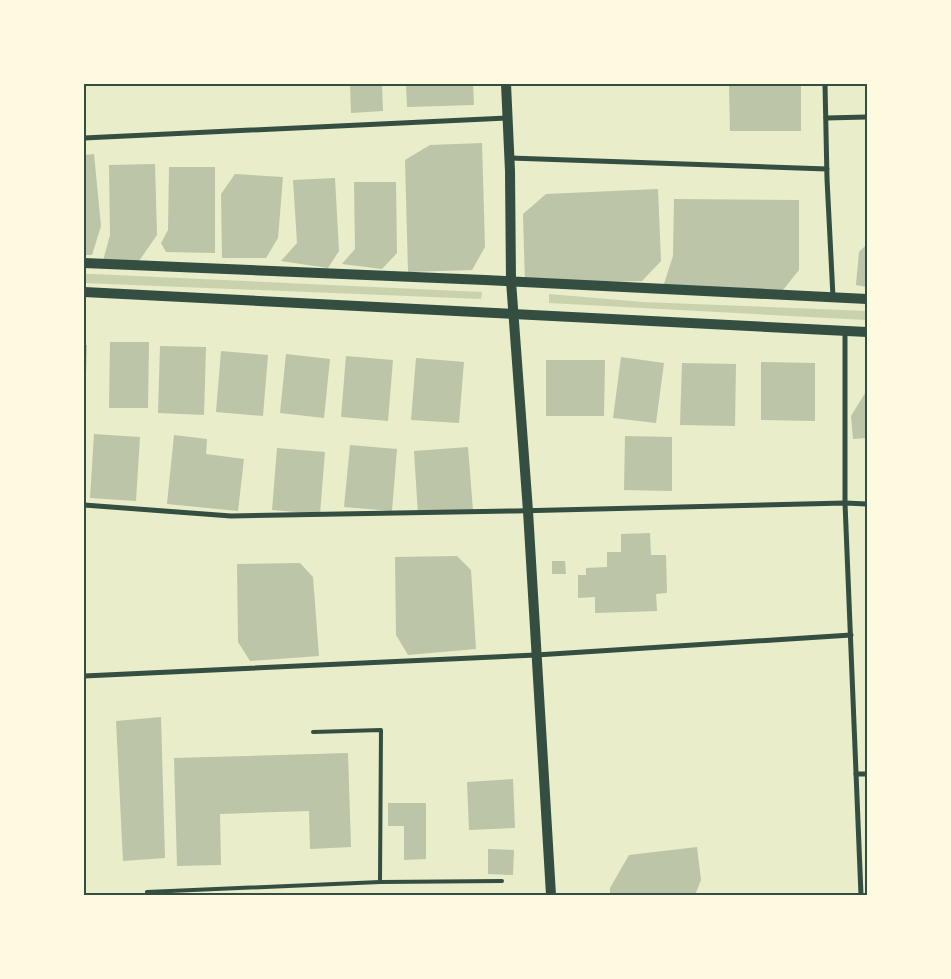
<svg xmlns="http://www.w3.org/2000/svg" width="951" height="979" viewBox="0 0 951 979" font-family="'Archivo Narrow',sans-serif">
	<rect width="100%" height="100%" fill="#e9edc9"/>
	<g fill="#cad2ad">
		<polygon points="84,274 93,274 482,292 481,299 84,283"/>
		<polygon points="549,294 643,302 867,311 867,320 549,303"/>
	</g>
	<g fill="#bcc5a7">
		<polygon points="350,84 382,84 383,111 351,113"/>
		<polygon points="406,84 473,84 474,105 407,107"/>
		<polygon points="729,84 801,84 801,131 730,131"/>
		<polygon points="482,143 485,247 472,270 408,272 405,160 430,145"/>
		<polygon points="94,154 101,226 92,255 84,255 84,155"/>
		<polygon points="155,164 157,235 139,261 103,261 110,235 109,165"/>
		<polygon points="169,167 215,167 215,253 166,252 161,243 168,230"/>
		<polygon points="235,174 283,177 278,238 266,258 222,258 221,194"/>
		<polygon points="335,178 339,251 328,268 281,261 297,243 293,180"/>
		<polygon points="354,182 396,182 397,253 382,269 342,264 355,249"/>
		<polygon points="658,189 661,261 642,281 525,284 523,214 546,194"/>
		<polygon points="674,199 799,200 799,270 783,290 663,287 673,256"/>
		<polygon points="867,244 867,287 856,285 859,252"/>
		<polygon points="110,342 149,342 148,408 109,408"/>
		<polygon points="84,345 87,345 85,404 84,404"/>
		<polygon points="160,346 206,347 204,415 158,413"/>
		<polygon points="221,351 268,355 263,416 216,412"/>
		<polygon points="286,354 330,359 324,418 280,413"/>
		<polygon points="346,356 393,360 388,421 341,417"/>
		<polygon points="621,357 664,363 656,423 613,418"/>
		<polygon points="416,358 464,362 459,423 411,420"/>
		<polygon points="546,360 605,360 604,416 546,416"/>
		<polygon points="761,362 815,363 815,421 761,420"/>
		<polygon points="682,363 736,364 735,426 680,425"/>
		<polygon points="867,390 867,438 853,439 851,416"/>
		<polygon points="94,434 140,437 136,501 90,498"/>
		<polygon points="174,435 207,439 206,454 244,459 238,511 167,504"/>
		<polygon points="625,436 672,437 672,491 624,490"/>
		<polygon points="350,445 397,449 392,511 344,507"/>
		<polygon points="468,447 473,511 418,515 414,451"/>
		<polygon points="277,448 325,452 320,514 272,510"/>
		<polygon points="650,533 651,555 666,555 667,593 656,594 657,611 595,613 595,597 578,598 578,575 586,575 586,568 607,567 607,552 621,552 621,534"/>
		<polygon points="457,556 471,570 476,649 408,655 396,635 395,557"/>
		<polygon points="552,561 565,561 566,574 552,574"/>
		<polygon points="300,563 313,577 319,656 250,661 238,642 237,564"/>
		<polygon points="161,717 165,858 123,861 116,721"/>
		<polygon points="348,753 351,847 310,849 309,811 220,814 221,865 177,866 174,758"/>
		<polygon points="513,779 515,828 469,830 467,782"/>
		<polygon points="388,803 426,803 426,859 404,860 404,826 388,826"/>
		<polygon points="697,847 701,880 695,895 610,895 610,888 629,855"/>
		<polygon points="488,849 514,850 513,875 488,874"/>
	</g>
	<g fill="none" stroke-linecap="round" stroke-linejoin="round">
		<g stroke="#344e41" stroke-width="4">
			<polyline points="313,732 381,730 380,882 502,881"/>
			<polyline points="148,895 147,892 380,882"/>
		</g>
		<g stroke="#344e41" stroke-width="5">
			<polyline points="825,84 827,179 833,297"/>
			<polyline points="826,118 867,117"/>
			<polyline points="84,138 507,118"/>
			<polyline points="510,158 827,169"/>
			<polyline points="845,331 845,503 861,895"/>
			<polyline points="84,505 231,516 515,511 845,503 867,504"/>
			<polyline points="84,676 536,655 851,635"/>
			<polyline points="856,774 867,774"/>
		</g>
		<g stroke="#344e41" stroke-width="10">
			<polyline points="506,84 510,171 511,281 528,511 551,895"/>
			<polyline points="84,263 485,280 867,299"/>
			<polyline points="84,292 867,332"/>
		</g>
	</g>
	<rect width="951" height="979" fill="none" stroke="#fefae0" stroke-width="170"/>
	<rect x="85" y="85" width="781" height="809" fill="none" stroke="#344e41" stroke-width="2"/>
</svg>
